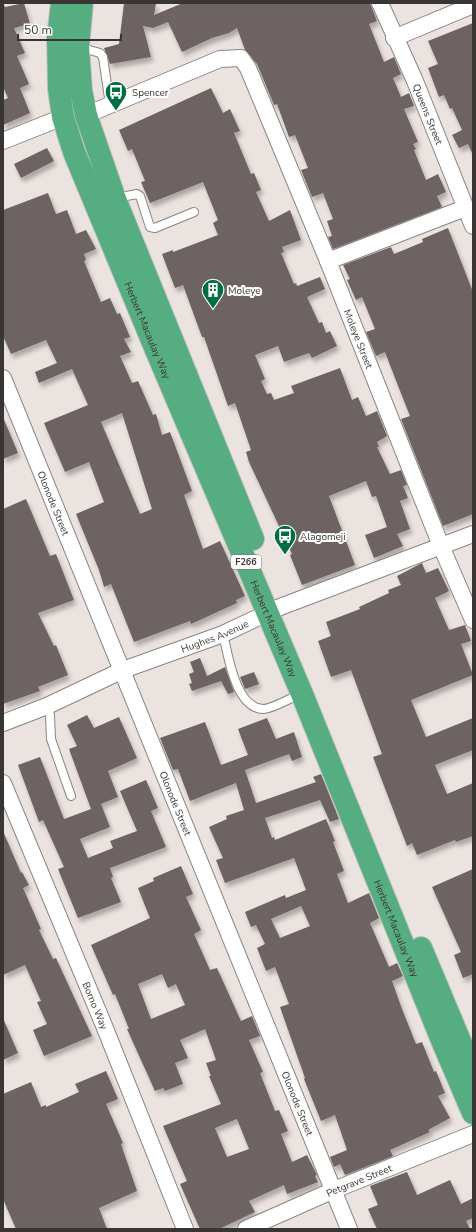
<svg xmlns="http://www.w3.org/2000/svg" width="476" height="1232" viewBox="0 0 476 1232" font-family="'Nunito Sans',sans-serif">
	<defs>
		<filter id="shadow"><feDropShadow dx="2.5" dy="4.5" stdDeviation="2" flood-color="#0004"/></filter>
	</defs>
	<rect width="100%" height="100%" fill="#ebe3e0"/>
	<g fill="#6c6462" fill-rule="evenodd" filter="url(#shadow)">
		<polygon points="3,3 5,7 24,3 30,24 14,28 25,53 17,56 29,84 20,88 30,113 3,125 3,100 8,98 3,87"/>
		<polygon points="124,3 156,3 154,15 183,3 370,3 377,21 369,24 384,62 394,57 401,74 393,78 401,97 409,93 414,106 404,109 418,142 413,144 416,149 414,150 426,180 438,174 446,192 437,196 442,207 333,249 328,237 332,236 327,221 333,219 323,193 312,197 301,170 308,168 295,135 289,137 277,104 274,105 257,64 245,50 237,28 229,33 212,38 182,52 168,22 153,28 143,26 151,57 110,64 104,48 119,44"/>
		<polygon points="473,23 473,155 468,144 459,148 452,135 462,130 452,108 450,109 444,95 439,97 428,68 438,64 428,41"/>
		<polygon points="211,88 223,113 230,109 240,131 234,133 251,174 254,173 261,190 256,192 269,221 290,210 301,240 282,247 284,252 281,253 294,284 296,283 297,286 320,277 325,289 307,297 319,323 322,322 326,333 330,331 337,346 312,358 309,353 284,362 278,346 255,355 265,379 261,381 267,394 271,393 274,400 294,393 291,386 340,368 352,400 358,397 366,416 377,411 387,436 377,442 379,447 377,447 390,474 401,470 407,485 403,486 408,498 400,501 410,529 397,534 403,546 374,558 365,535 387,527 376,496 372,497 366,481 329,496 355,565 302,585 290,555 292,554 249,462 246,452 251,450 235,403 228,406 204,337 202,337 183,285 175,288 162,254 173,250 173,252 218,235 213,223 218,220 203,182 150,203 141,182 145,181 132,149 128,151 119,130"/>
		<polygon points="47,148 54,161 21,178 14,164"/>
		<path d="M48,193l8,21 11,-4 9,24 10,-4 10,19 -12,5 2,6 -2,1 17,41 9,-4 7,16 3,-1 10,24 -6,2 7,13 -11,4 12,27 6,-2 15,34 3,-1 6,21 8,-3 22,59 -8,4 19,54 17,-8 25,55 -9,4 1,3 -46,21 -1,-3 -56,21 -23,-58 -7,3 -5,-17 -23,-56 28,-12 -15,-40 -24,10 -21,-49 44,-18 -16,-36 -33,14 -4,-11 22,-9 -11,-23 -35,14 -8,-18v-126zM122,413l30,96 -12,5 -39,-92z"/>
		<polygon points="448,228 473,292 473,514 443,526 401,419 410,416 395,378 385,352 376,356 366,332 375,329 362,297 356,300 347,280 350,279 343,265 391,247 394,254 423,242 422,239"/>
		<polygon points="3,417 18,453 3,459"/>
		<polygon points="26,499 50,556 56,554 74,600 38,613 54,646 56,645 68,675 38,687 40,691 3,704 3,509"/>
		<polygon points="422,563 426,573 438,568 449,591 435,598 449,630 465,625 471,641 461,644 473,675 411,700 426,737 473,718 473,750 435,765 447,794 473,783 473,836 456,842 455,840 417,855 412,843 407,846 373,757 382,754 351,670 331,677 318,641 331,636 326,622 360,609 359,607 389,593 388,590 401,585 397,576"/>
		<polygon points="200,658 207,676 225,667 234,692 228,694 221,681 192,691 189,684 192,683 189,674 194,672 190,662"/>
		<polygon points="254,672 259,684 245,689 240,677"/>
		<polygon points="87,715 94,728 119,717 137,758 108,771 118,797 101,804 110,827 80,839 88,858 113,848 110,841 137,831 120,791 146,780 158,808 151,811 166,847 110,868 113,877 111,878 121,902 78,918 58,869 64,867 43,820 39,822 18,765 40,757 64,819 91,809 69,749 77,746 67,725"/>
		<path d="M267,718l9,21 18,-7 8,25 -10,4 -3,-7 -44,16 11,33 60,-21 -3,-5 8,-3 18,45 -9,3 -10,-22 -55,18 7,20 2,-1 1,3 51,-21 9,22 -2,1 11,29 -7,3 11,29 21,-10 10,25 -9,5 19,44 8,-4 6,13 -11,5 10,28 14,35 6,-2 12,30 2,-1 9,22 -7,3 12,22 -22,12 2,2 -40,18 3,6 -48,19 -5,-11 -6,3 -4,-10 17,-7 -12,-35 -14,6 -17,-42 1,-1 -25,-71 9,-3 -14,-37 -9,4 -9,-23 8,-4 -9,-19 -5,2 -6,-15 40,-17 1,3 20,-8 -12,-32 -69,25 -9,-23 7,-2 -14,-31 18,-8 -1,-3 18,-6 -8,-27 -46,18 -12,-32 -5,1 -13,-32 45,-16 16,43 27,-10 -10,-26zM301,906l9,20 -30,12 -9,-19z"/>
		<polygon points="3,831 21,873 22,872 29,885 23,888 41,929 39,930 53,959 56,958 92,1036 44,1056 33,1030 47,1024 37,1002 41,1001 25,965 3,975"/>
		<path d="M181,866l12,28 -7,3 15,33 -7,4 16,36 7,-2 24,53 11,-5 8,20 -11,4 14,32 -3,1 15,38 4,-1 9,21 -7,3 11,28 15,-7 10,20 -2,1 3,6 -31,12 -3,-9 -35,16 6,11 -36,17h-19l-20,-45 7,-3 -24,-55 58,-22 -12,-28h2l-5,-13 10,-3 -11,-31 -25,11 8,18 -13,5 8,21 -18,7 -2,-3 -8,3 -28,-62h2l-14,-35 -2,1 -22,-50 59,-27 -12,-30 16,-7 -1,-3zM162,974l6,14 8,-4 9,21 -34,14 -13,-35zM237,1119l12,30 -22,8 -12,-29z"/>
		<polygon points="473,869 473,974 463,978 454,955 461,952 432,887"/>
		<polygon points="3,1018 18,1053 3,1060"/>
		<polygon points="106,1071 118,1099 106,1104 123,1143 121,1144 137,1191 99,1208 107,1229 16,1229 3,1199 3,1094 31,1082 41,1107 46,1105 46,1107 79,1092 75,1084"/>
		<polygon points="407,1172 417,1195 450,1180 461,1204 473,1198 473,1218 466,1221 470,1229 377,1229 368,1209 378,1205 370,1186"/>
	</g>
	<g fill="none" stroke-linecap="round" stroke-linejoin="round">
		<g stroke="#8b8481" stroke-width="10">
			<g id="lane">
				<polyline points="79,47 100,53 103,57 110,105"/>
				<polyline points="116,198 137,194 140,196 150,227 155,228 194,212"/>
				<path d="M223,634c5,20 12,74 40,75 9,0 28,-11 37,-15"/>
				<polyline points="47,706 50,715 51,739 71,796"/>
			</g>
		</g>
		<g stroke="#8b8481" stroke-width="18">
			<g id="street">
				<path id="s1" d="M380,3l35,78 58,145"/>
				<polyline points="394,38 473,5"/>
				<path id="s2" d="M86,115l134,-56 21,-1 7,10 80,193 113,285 32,74"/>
				<polyline points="3,141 63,117"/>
				<polyline points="328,261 465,208"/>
				<path id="s3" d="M3,378l346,851"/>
				<path id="s4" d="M3,723l44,-17 76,-36 100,-36 57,-27 193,-73"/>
				<path id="s5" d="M3,783l102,245 80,201"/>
				<path id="s6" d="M246,1229l88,-39 139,-56"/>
			</g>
		</g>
		<g stroke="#c4c2c2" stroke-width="24">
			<g id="highway">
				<path id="s7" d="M62,3l-4,34 1,52 4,28 11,35 82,198 146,344 141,349 30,70"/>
				<polyline points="82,3 78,47 81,90 86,115 115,199 253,539"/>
				<polyline points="421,948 473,1072"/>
			</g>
		</g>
		<use href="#lane" stroke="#fff" stroke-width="8"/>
		<use href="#street" stroke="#fff" stroke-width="16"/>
		<use href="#highway" stroke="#56ad81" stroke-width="22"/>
	</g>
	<defs>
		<g id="bus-pin" transform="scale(1.15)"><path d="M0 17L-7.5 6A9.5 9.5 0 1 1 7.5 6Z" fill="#036e46" stroke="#fff"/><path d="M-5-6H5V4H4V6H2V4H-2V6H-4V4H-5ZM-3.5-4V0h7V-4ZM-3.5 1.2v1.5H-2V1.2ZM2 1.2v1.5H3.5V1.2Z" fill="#fff"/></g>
		<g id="building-pin" transform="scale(1.15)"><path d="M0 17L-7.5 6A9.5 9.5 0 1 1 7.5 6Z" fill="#036e46" stroke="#fff"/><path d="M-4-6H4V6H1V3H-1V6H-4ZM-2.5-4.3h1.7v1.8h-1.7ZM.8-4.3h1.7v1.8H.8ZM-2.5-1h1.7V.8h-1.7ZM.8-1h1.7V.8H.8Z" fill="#fff"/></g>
	</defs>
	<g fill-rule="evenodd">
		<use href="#bus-pin" x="116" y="92"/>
		<use href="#building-pin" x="213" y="290"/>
		<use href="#bus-pin" x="285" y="536"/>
	</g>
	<g text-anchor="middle" stroke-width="4" stroke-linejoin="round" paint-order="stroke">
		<rect fill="#fff" stroke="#747271" stroke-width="1" x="231" y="555" width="30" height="14" rx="3"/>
		<g font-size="9" font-weight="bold" fill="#393534">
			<text x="246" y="565">F266</text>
		</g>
		<g font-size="10" fill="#393534" stroke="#fff" text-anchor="start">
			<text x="132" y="96">Spencer</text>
			<text x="228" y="294">Moleye</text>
			<text x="300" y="540">Alagomeji</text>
		</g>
		<g font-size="10" fill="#393534" stroke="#fff">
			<text dy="4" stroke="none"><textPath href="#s1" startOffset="121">Queens Street</textPath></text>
			<text dy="4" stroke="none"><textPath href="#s7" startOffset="344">Herbert Macaulay Way</textPath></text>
			<text dy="4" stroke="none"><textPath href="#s2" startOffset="471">Moleye Street</textPath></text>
			<text dy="4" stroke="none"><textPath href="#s3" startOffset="135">Olonode Street</textPath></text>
			<text dy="4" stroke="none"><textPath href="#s7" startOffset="668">Herbert Macaulay Way</textPath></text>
			<text dy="4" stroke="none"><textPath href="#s4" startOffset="229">Hughes Avenue</textPath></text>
			<text dy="4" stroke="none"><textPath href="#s3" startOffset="459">Olonode Street</textPath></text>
			<text dy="4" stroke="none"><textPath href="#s7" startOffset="992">Herbert Macaulay Way</textPath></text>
			<text dy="4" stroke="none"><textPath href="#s5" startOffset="241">Borno Way</textPath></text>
			<text dy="4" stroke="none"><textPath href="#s3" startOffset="783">Olonode Street</textPath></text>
			<text dy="4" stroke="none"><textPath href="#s6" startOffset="123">Petgrave Street</textPath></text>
		</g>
	</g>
	<rect width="476" height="1232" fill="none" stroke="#393534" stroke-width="8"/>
	<path d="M18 34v6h103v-6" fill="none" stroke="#393534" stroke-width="2"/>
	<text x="24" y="34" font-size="12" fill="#393534" stroke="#ffffff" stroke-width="3" paint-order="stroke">50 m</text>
</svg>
